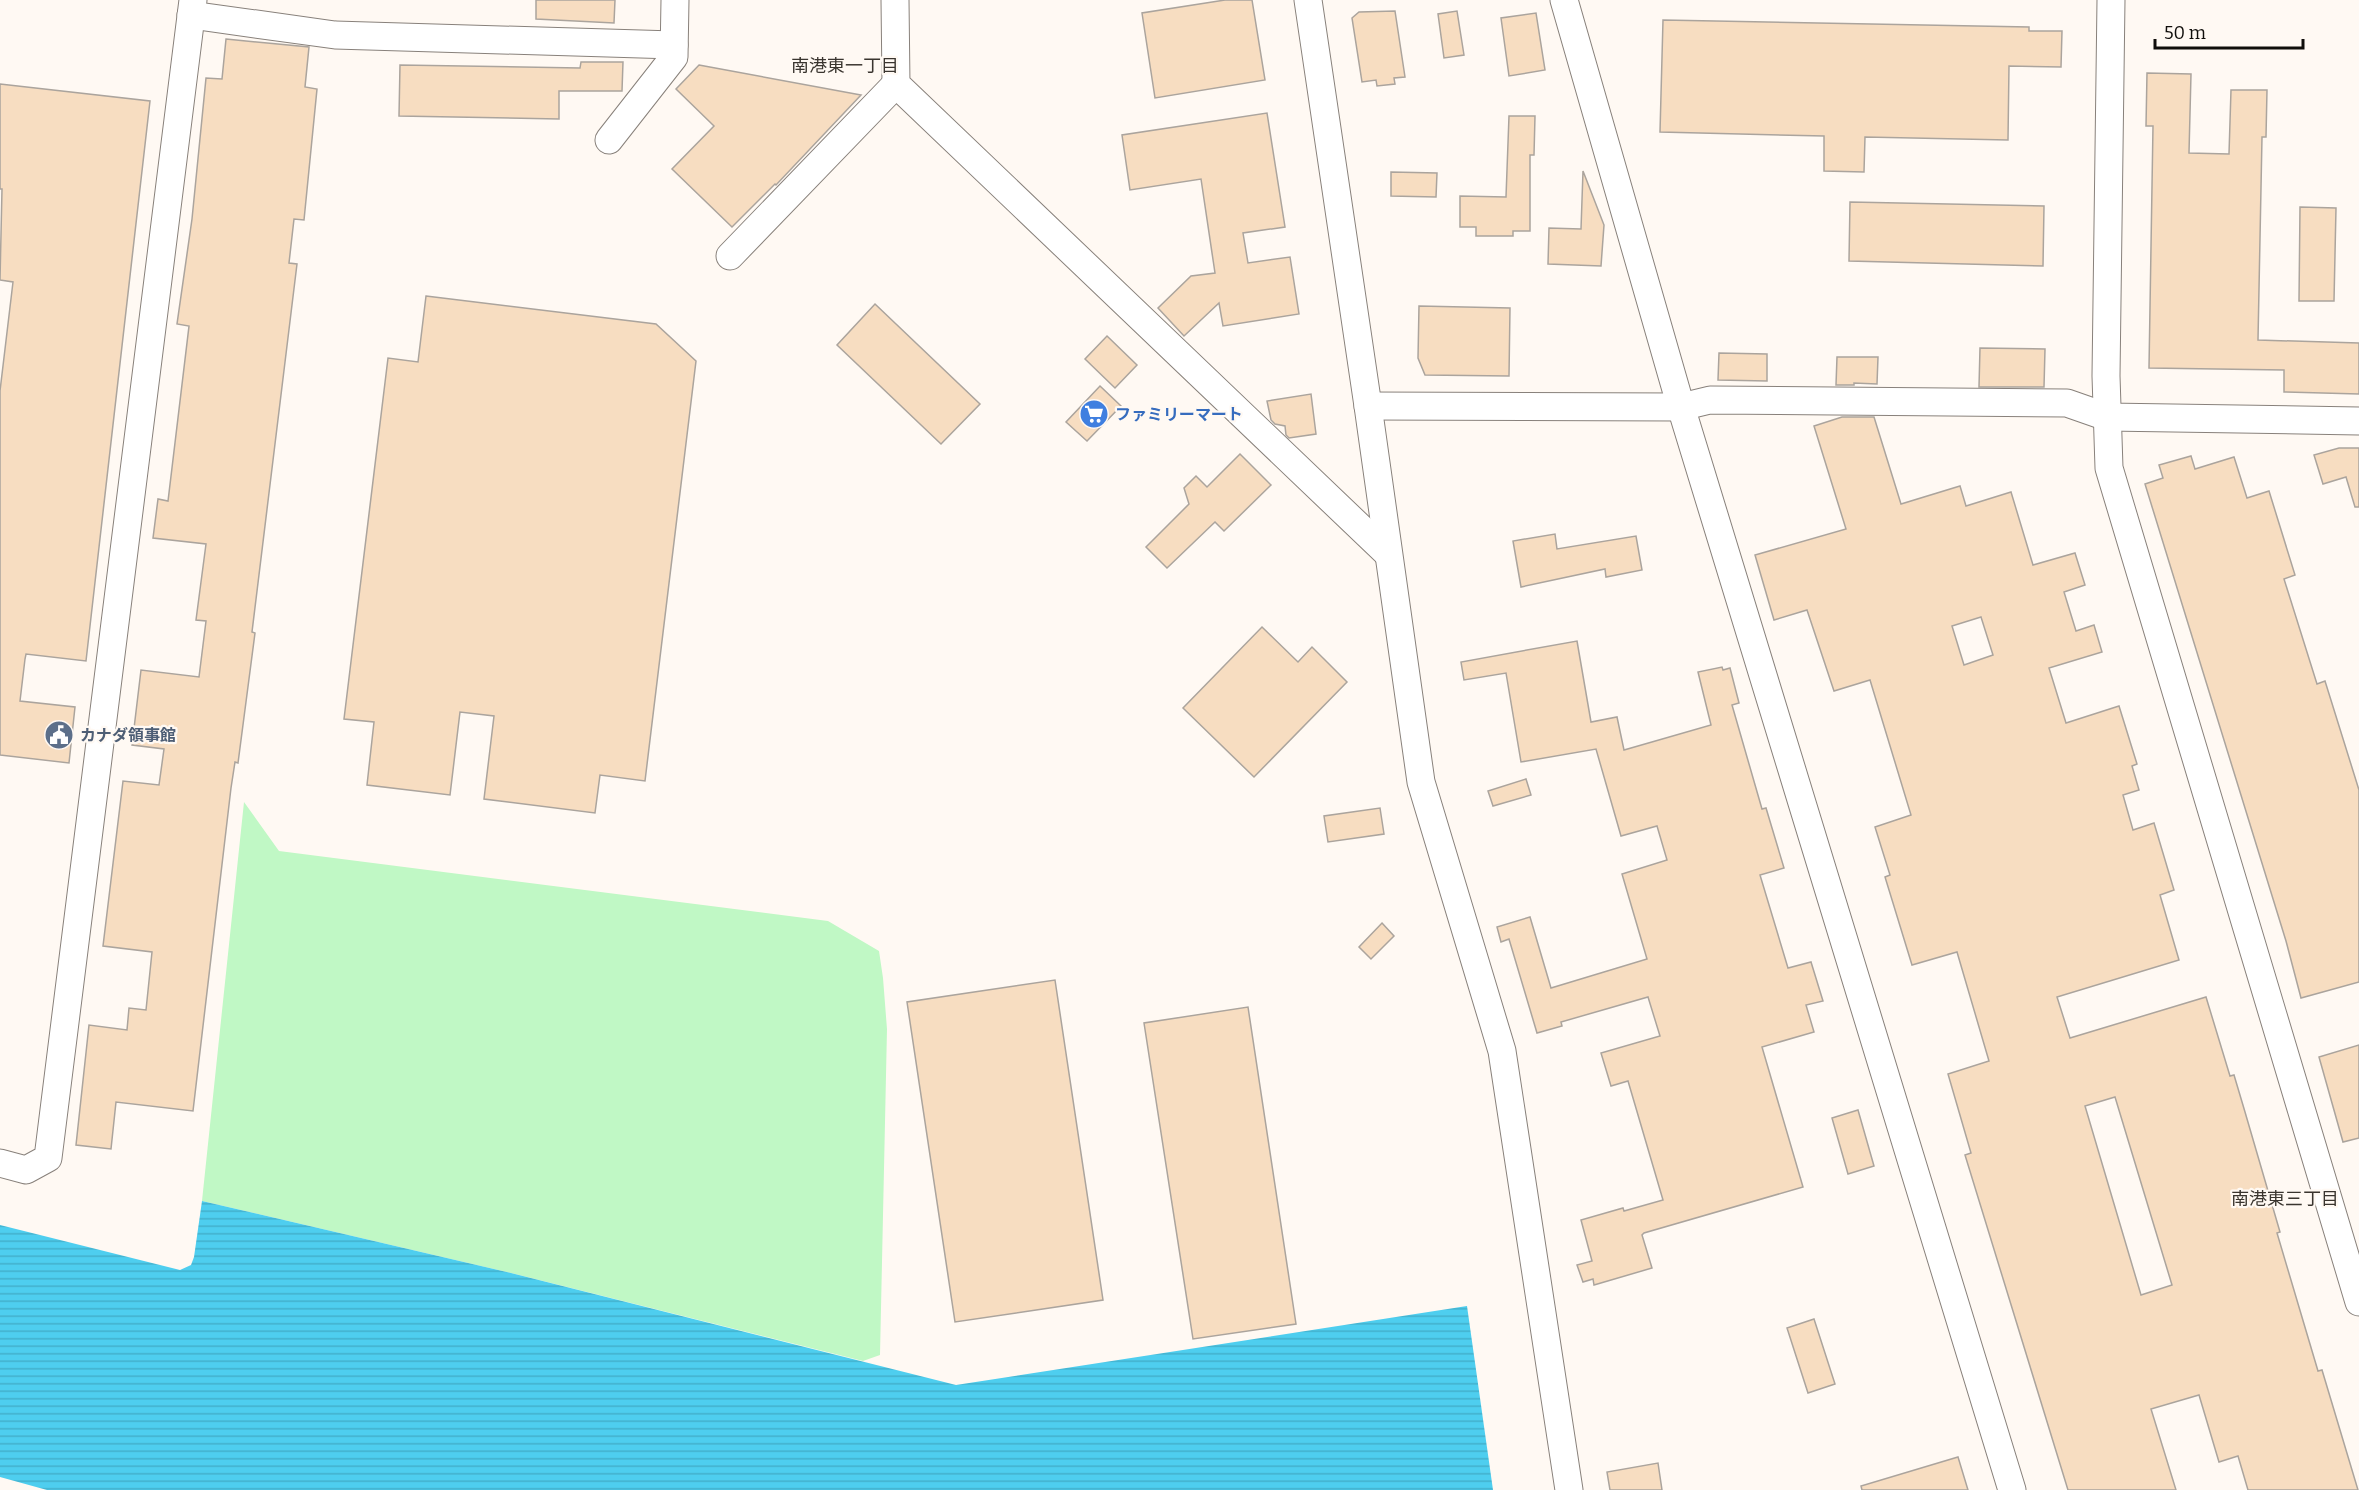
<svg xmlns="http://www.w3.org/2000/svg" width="2359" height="1490" viewBox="0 0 2359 1490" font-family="Bitter,'Noto Sans JP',serif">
	<defs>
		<pattern id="water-rules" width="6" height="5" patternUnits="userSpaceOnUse" patternTransform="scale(1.5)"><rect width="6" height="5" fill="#4eceef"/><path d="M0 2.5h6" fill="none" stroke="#43b0cc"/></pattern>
	</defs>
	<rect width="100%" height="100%" fill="#fff9f3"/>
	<polygon fill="#c0f8c5" points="244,802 279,851 828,921 879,951 883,978 887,1029 880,1355 863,1361 511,1273 202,1201"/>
	<polygon fill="url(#water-rules)" points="202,1201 511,1273 956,1385 1467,1306 1493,1490 47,1490 0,1477 0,1225 180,1270 191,1265 194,1257"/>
	<g fill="#f7ddc1" stroke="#aba49d" stroke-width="1.5" fill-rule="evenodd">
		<polygon points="536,0 615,0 614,23 536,19"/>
		<polygon points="1225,0 1252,0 1265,80 1155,98 1142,13"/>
		<polygon points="1395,11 1405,77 1394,78 1395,84 1377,86 1376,80 1362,82 1352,18 1359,12"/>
		<polygon points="1457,11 1464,55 1444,58 1438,14"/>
		<polygon points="1536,13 1545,70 1509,76 1501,18"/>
		<polygon points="1663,20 2029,27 2029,31 2062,31 2061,67 2009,66 2008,140 1865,137 1864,172 1824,171 1824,136 1660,132"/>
		<polygon points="226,39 309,47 305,87 317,89 304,220 294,219 289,263 297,264 252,632 255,633 238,763 235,762 231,788 193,1111 116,1102 111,1149 76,1145 89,1025 127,1030 129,1008 146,1010 152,952 103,946 123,781 159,785 164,749 132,745 141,670 199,677 206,621 196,620 206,544 153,538 158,499 168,501 189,326 177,324 192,219 206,78 222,79"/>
		<polygon points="581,62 623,62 622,91 559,91 559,119 399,116 400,65 580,68"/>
		<polygon points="699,65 861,95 776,185 775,184 732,227 672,169 714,126 676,89"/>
		<polygon points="2147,73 2191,74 2189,153 2229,154 2231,90 2267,90 2266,137 2262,137 2258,340 2359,343 2359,394 2284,392 2284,370 2149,368 2153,126 2146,126"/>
		<polygon points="0,84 150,101 86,661 26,654 25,659 20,701 75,707 69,763 0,755 0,391 13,282 0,280 2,189 0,189"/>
		<polygon points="1267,113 1285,227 1243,233 1248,263 1290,257 1299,314 1223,326 1219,303 1184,336 1158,308 1191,276 1215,273 1201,179 1130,190 1122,135"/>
		<polygon points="1509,116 1535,116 1534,155 1530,155 1530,231 1513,231 1513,236 1476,236 1476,227 1460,227 1460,196 1506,197"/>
		<polygon points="1583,171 1604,225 1601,266 1548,264 1549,228 1581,229"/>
		<polygon points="1391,172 1437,173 1436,197 1391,196"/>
		<polygon points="1850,202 2044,206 2043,266 1849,261"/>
		<polygon points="2300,207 2336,208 2334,301 2299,301"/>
		<polygon points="426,296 656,324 696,361 645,781 600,775 595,813 484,799 494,716 460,712 450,795 367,785 374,722 344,719 388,358 418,362"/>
		<polygon points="875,304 980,404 941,444 837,345"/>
		<polygon points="1419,306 1510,308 1509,376 1425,375 1418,358"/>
		<polygon points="1107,336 1137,365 1115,388 1085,359"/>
		<polygon points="1980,348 2045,349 2044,387 1979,387"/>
		<polygon points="1719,353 1767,354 1767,381 1718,380"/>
		<polygon points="1837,357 1878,357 1877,384 1854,383 1854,385 1836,385"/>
		<polygon points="1100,386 1121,406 1087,441 1066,422"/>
		<polygon points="1311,394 1316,434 1289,438 1286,435 1285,426 1275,424 1271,420 1267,401"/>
		<path d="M1842,417h32l27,87 59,-18 6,20 45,-14 22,73 42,-12 10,32 -21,7 12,39 18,-6 8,27 -53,16 17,55 53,-17 18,58 -5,2 7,24 -16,5 10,35 21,-7 20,67 -14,5 19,65 -122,37 13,41 136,-41 24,79 4,-1 11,37 35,120 -3,1 41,138 4,-1 36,120h-110l-10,-34 -19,6 -20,-67 -48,14 25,81h-108l-103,-335 6,-2 -23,-79 41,-13 -32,-109 -45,13 -27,-88 5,-2 -15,-48 36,-12 -41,-135 -36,11 -27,-81 -33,10 -19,-65 91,-26 -32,-103zM1981,617l12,38 -29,10 -12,-39zM2115,1097l57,188 -31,10 -56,-189z"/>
		<polygon points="2339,448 2359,448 2359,507 2355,507 2346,477 2323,484 2314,455"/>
		<polygon points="1240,454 1271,485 1224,531 1215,522 1167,568 1146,547 1189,504 1184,488 1196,476 1207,487"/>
		<polygon points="2191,456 2195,469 2234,457 2247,498 2269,491 2295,575 2284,579 2317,684 2325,681 2359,790 2359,982 2301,998 2286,941 2145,484 2163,478 2159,465"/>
		<polygon points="1555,534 1557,549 1636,536 1642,570 1606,577 1605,569 1521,587 1513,541"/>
		<polygon points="1262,627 1298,662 1312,647 1347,682 1254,777 1183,708"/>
		<polygon points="1577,641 1591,722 1617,717 1624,750 1711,725 1698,672 1722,667 1723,670 1730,668 1739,703 1732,705 1762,809 1766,808 1784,868 1760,875 1788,968 1811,962 1823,1001 1806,1005 1814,1032 1762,1047 1803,1187 1644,1233 1642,1235 1652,1268 1594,1285 1593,1279 1583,1282 1577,1265 1592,1261 1581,1220 1623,1208 1624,1211 1663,1200 1628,1081 1611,1086 1601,1053 1660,1036 1648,997 1561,1022 1562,1026 1537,1033 1509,939 1501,942 1497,927 1530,917 1551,988 1647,959 1622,874 1667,860 1657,826 1621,836 1596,749 1521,762 1506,673 1464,680 1461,662"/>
		<polygon points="1526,779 1531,795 1493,806 1488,791"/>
		<polygon points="1380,808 1384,834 1328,842 1324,816"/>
		<polygon points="1382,923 1394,936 1371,959 1359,947"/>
		<polygon points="1055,980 1103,1300 955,1322 907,1002"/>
		<polygon points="1248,1007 1296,1324 1193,1339 1144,1023"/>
		<polygon points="2359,1045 2359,1138 2343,1142 2319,1057"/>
		<polygon points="1858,1110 1874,1166 1848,1174 1832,1118"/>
		<polygon points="1814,1319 1835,1384 1808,1393 1787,1328"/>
		<polygon points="1958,1457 1968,1490 1862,1490 1861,1486"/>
		<polygon points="1658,1463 1662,1490 1610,1490 1607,1472"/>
	</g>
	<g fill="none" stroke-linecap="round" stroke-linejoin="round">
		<g stroke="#88817b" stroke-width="29">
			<g id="minor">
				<polyline points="895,0 896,84 1388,554"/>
				<polyline points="1308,0 1368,406 1421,782 1502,1051 1569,1490"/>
				<polyline points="1564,0 1681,407 2012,1490"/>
				<polyline points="2111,0 2106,376 2109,468 2359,1302"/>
				<polyline points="191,15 335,35 674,45"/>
				<polyline points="609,140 674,57 675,0"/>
				<polyline points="730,256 896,84"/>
				<polyline points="1368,406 1681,407 1710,400 2067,403 2107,417 2359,421"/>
				<polyline points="0,1163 26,1170 48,1158 193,0"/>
			</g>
		</g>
		<use href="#minor" stroke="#fff" stroke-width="27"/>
	</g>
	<defs>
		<g id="supermarket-disc" transform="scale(1.5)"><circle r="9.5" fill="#3f7fe0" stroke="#fff9f3"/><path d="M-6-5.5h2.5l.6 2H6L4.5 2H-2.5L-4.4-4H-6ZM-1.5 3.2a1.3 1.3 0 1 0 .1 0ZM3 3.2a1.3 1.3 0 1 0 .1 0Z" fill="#fff"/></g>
		<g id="civic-disc" transform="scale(1.5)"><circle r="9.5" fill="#5c6f8a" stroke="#fff9f3"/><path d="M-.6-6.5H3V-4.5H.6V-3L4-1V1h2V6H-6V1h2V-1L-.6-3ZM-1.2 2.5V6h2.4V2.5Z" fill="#fff"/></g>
	</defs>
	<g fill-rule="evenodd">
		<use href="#supermarket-disc" x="1094" y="414"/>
		<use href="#civic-disc" x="59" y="735"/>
	</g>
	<g text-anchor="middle" stroke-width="4.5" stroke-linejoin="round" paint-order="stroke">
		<g font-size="16" font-weight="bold" fill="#366cbe" stroke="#fff9f3" text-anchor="start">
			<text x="1115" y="420">ファミリーマート</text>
		</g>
		<g font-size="16" font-weight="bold" fill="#4e5e75" stroke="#fff9f3" text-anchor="start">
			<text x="80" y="741">カナダ領事館</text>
		</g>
		<g font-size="18" fill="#3a352f" stroke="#fff9f3">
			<text x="845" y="72">南港東一丁目</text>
			<text x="2285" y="1205">南港東三丁目</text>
		</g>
	</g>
	<path d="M2155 39v9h148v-9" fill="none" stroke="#100e0b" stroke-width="3"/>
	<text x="2164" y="39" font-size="18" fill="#100e0b" stroke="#fff9f3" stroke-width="4.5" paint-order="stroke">50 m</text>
</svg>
